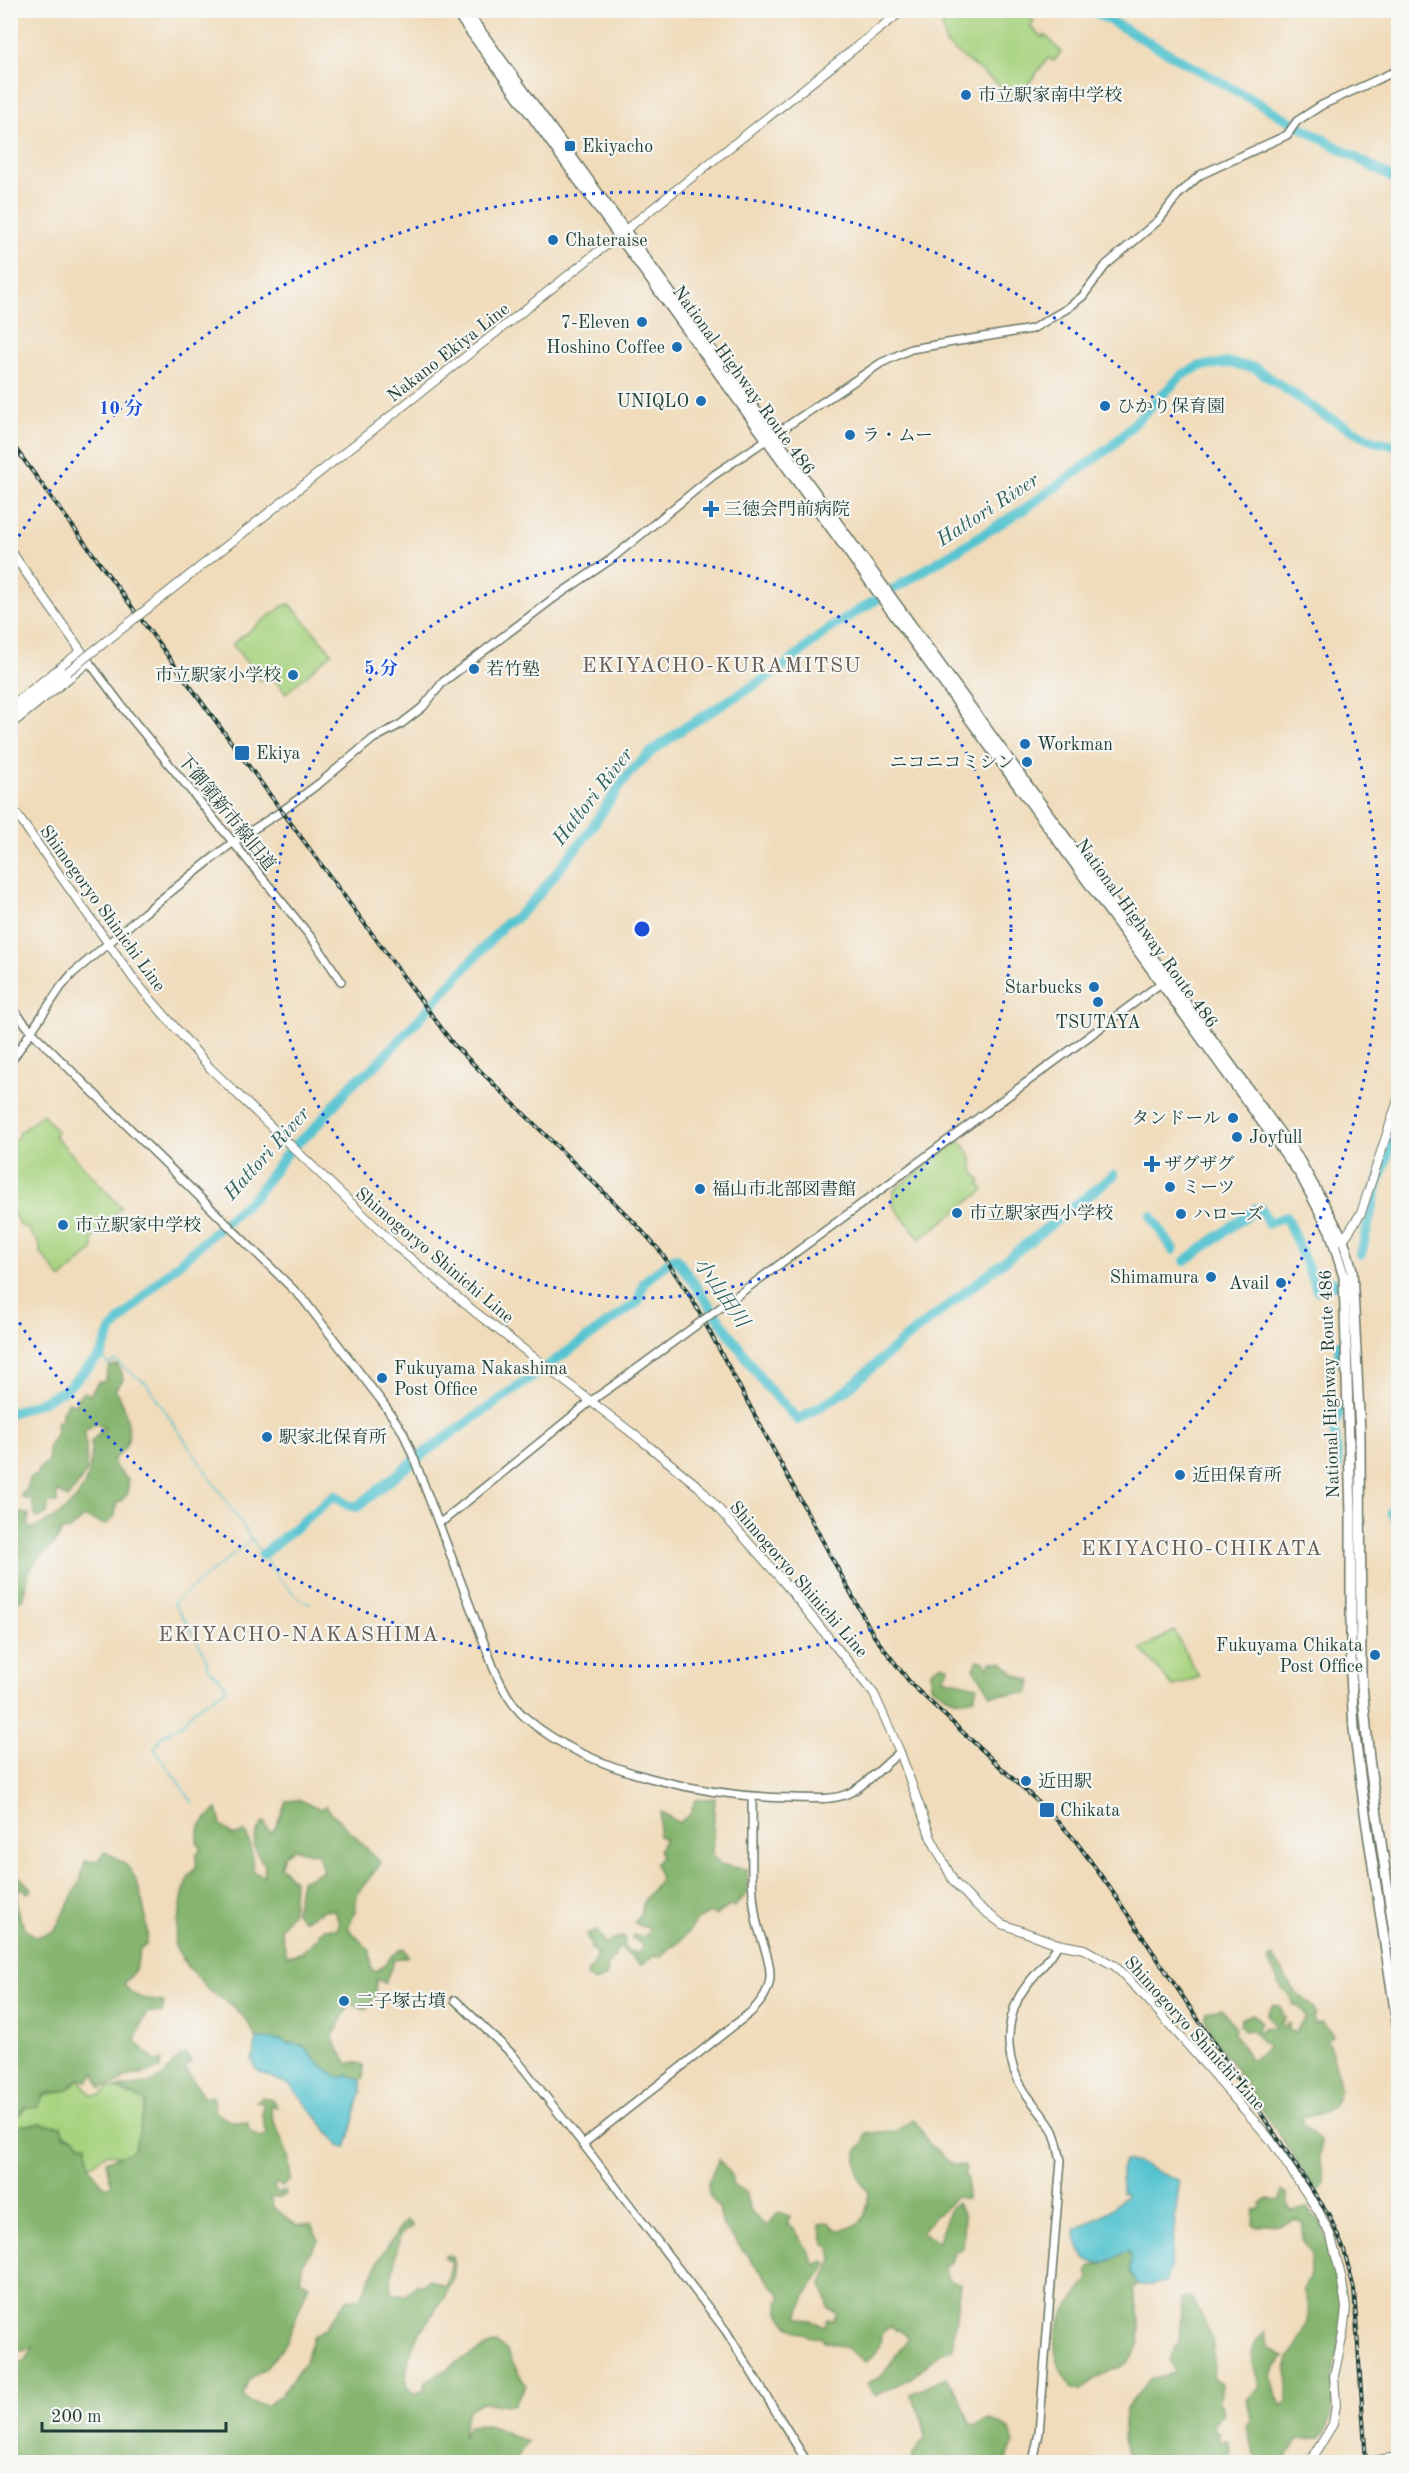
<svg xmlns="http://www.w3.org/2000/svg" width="1409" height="2473" viewBox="0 0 1409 2473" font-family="'Old Standard TT','Noto Serif JP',serif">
	<rect width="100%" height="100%" fill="#f6f6f2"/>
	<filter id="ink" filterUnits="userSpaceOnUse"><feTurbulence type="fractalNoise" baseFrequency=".0167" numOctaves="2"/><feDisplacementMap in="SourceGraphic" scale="12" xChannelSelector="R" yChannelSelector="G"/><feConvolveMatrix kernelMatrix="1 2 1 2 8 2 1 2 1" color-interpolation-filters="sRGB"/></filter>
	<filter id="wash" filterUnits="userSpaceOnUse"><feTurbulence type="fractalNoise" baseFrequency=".008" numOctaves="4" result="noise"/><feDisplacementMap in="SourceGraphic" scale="24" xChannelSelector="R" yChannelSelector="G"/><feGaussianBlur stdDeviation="1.35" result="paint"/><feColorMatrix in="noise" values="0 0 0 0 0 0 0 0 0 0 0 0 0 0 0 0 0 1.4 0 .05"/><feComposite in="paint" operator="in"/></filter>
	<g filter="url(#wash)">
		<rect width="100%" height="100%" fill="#f0dbba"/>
		<g fill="#a7d37f" stroke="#63885a" stroke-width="1.5">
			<polygon points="952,11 1023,11 1034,22 1030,26 1042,38 1045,35 1061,52 1054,61 1048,58 1020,95 1017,93 1014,97 946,44 941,22"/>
			<polygon points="290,604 332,653 286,693 269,674 261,681 232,644 283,606"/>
			<polygon points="43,1114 57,1132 54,1135 121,1207 92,1240 94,1249 61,1279 41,1253 39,1244 27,1228 20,1225 11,1211 11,1143 19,1136 18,1134"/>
			<path d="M960,1140c7,9 15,19 13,31l8,10 -2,2 5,7 -64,49 -27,-34 1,-15z"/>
			<polygon points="1174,1631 1199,1677 1173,1687 1141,1649"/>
			<path d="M78,2079l14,16h9l8,-7h7l30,13 -11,49 -11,7 -16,-4 -15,11 -6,-1v-18l-6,-1 -7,-6 -26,-13h-27l-3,6 -7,2v-11c22,-20 26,-27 57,-32z"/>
		</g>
		<g fill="#85b56e" stroke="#527951" stroke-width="1.5" fill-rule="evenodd">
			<path d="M117,1365l5,8 1,7 -8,9c9,12 15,36 13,51 -2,9 -9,14 -15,20l3,8 12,12v14l-12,11 -1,11 -9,9 -22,-8 -14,13 -9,1 -3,8 -28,29 -7,30 -12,7v-93l18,2 -1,12 3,3c41,-16 64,-42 60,-87l13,-14 -9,-5 -10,8 2,40 -19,27 -11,-7v12h-9l-1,11 -11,4 -4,-18 -10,-2v-5l5,-3 3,-13 8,-2 1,-6 10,-9 -1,-11 9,-17 -1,-9 6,-4v-7l7,-10 7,3 1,-7 7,-6 6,3 8,-13h6l6,-16z"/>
			<polygon points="978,1660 984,1662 988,1668 991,1662 1003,1662 1014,1674 1031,1681 1028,1693 991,1695 974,1668"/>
			<path d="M942,1664l7,3 -6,11 34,8 -3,12c-18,6 -27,-2 -43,-12v-15z"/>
			<path d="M715,1798l-3,56c7,14 21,13 35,15l1,23 -14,15 -4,-1 -14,9 -6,-2 -15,8c-3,7 -9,14 -15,20 -6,7 -15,7 -19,16l-7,-1 -13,9 -23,-18 -4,12 -8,6 2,5 -3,8 -11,4 -7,-5 2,-8h3l5,-15 -7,-6 2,-3 -6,-10 11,-4 9,14 7,-6 11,-2 2,3 -3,6 4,4 11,4 5,-8 -10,-8 1,-3 11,2 5,-9 -9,-2 -7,-4 8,-8c-1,-16 11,-23 18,-35l-5,-15 6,-7 -2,-8 6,-10 -7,-3 3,-24 18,11 12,-10 4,-13z"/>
			<path d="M300,1800l21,9 4,-3 56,57 -24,31 -2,18 -7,16 22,23 1,17 4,4c12,-8 15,-18 29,-24l4,8 -14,4 -9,23 -9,-4v17l-9,12 -5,1 -12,-6 -18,35 16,26 7,-2 8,3 1,13 -3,2 -13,-5 -4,2h-7c-6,-8 -17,-11 -23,-18 -4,-4 -4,-9 -9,-13 -3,-2 -42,-7 -48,-7l-10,-18 -13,-14 -27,-18 -9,-12 -10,-9 -14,-24 9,-50 5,-16 8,-11 1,-13 4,-6 -4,-6c1,-18 7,-21 20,-33l4,16 12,11 12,-4 6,15 2,25 11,4 1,-11c-13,-16 -15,-27 -1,-43l6,11 6,-6 10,-26zM294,1849l24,5 5,17 -22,10 -6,31 8,8 21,-10h10c4,7 5,11 4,19h-14l-5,4v4l-18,16 -14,3 -7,-28 12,-15 2,-33 -14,-14 4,-11z"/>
			<path d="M105,1852c7,4 15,8 21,13 13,11 25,64 20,80l-6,3c-2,15 -4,25 -16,35 7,16 25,17 40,19l-2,11 -15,-1 -11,25v5l20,20 6,-2 -2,9 -35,8 -4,5 -20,6 -6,-15 -7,8 -10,-2 -10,11 -23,4 -8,14 -11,-2 -15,16v-253l21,20 -4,4 -8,-6c-7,20 -2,38 16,50l18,-6 26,-49 5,-21h12z"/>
			<path d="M1273,1956l20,33 19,17 4,9 -3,4 2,5 8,-2 10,13 -6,5c13,36 28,73 -26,77l2,8 18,17c-1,7 -2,15 -1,21 3,12 9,20 -3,29l-104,-156 -7,-17v-7l15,-4 14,18 -1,8 17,26 17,-12 -17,-18 -6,1 -5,-6 1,-6 12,-5 8,8 -4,8 4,2 3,-4 12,-1 -9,-12 6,-10 7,1 5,12 -4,4 3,7 3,-6 3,1 -2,5 7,4 11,-17 -7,-9 -6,-3 -3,-8 -8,-7 -15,-30z"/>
			<path d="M186,2054l5,8 -6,6 19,29 9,-1 1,15c11,8 19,13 34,11l1,9 12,7 6,-3 -5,-19 1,-13 -7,-2 6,-4 10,2 5,8 -7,-2 3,14 15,36 3,25 -9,7 -6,-4 -2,4 2,5 8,-1 2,4 -11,3 -5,-1 3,10 23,18h15l8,15 -16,22 -3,17 9,5 -23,60 -20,24 -18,12 -5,16 6,7 18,2 13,-9 24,-32 10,-28 12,-8 20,-28 15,-2 21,-44 24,-34 7,6 -13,9 -9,44 1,14 6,2h9l9,-10h7l6,-6 17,8 6,-25 -8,-4 2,-3 7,2c9,27 -23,57 -36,80 -7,13 -13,36 -10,50l8,7 9,-4 1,-8c22,-12 49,-32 71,-39l10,7 20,36 -13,19 -33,-2 -12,7 -6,27 7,-11 19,-1 40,17 -12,15 3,5h-508v-92l16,-12 7,-12 -11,5 -12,-1v-217l7,-3 3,-5 19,-1 21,2 3,9 10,3 7,6h6c0,20 4,29 19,43l5,-3 -5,-23c11,-5 20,-5 29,-12l11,-48 -30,-13c16,-3 32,-1 46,-11 9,-7 13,-20 24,-23z"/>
			<path d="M913,2119c10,10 9,14 16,25 3,4 8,5 12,9 9,10 8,14 23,12l2,5 -3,3 5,6 -2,20 -11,-2 -16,17 -5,1 -12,18 16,9 12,-34 7,-5 7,12 -2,33 -8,4 -3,10 -8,4 6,15 11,2 -8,65 -12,5 -28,24 -37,19 -8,-13 14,-6 28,-40 -10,-8 -3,1 -5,-4 -10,7c0,13 -5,23 -16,29l-19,-14 -23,-8 -2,-3c-16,4 -54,-21 -40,-41l-58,-70 -4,-18 -10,-13 -1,-12 11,-24 14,19 -1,7 13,7c4,17 7,24 22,34l11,-13 12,3 -3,8 7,4 22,37 7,-4 4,2c-4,11 -11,15 -17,25 -5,9 -8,18 -12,28l27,10 3,-6 5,1 4,-7 -8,-6 -7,-24 10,-25 -2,-12 -6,-4 -5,-19 10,-2 8,8c27,-3 30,-12 32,-38 -13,-13 -12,-24 -12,-42l7,-7 2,-10 30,-2z"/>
			<path d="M1282,2191l5,2 1,12 3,6 17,-3 4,7 9,6 21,66 1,26 -10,62 -1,43 -11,20 -23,1 -15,23h-22l-5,-5 -10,-30 5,-10 -4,-18 13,-11c-6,-24 -16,-38 5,-56l2,15 17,10 -13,18 5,22 6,9 5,-5 1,-44c15,-16 28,-46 15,-67l6,-13 3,-23 -10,-15 1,-16 -8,-4 -15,6 -14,-1 -8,3 -5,-2 1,-15 6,-1 1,-6 8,-4 11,1z"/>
			<path d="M1128,2251l3,6 -1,14 8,14 -5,4c5,22 14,54 -4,72 -8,8 -20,10 -29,15 -7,3 -13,10 -19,15l-9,-2c-34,-50 -13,-71 18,-111l-3,-5 4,-7c12,0 25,-10 37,-15z"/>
			<path d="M1192,2298c18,35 25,40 21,81l9,5 -2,15 3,15 -9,8 -1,8 6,2 -1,7 10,2 3,11 -4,10h-98l-6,-23 2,-29 25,-31 26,-6 -7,-13 10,-18 3,-43z"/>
			<polygon points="946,2378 959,2394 970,2424 977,2425 989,2419 1010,2429 1014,2444 1006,2462 912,2462 913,2454 925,2439 923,2420 910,2394"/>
		</g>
		<g fill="#57c4d0" stroke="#3b8082" stroke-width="1.5">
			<path d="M257,2039l25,1 5,4c15,-3 18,5 27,15 6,7 17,10 23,18h7l4,-2 13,5 1,12 -6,15 -2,15 -8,26 -5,-1 -51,-62 -29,-12 -6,-5 -3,-8z"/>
			<path d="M1124,2161c19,-1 36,16 53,18l2,4 -9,85 -3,13 -14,4h-15l-8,-14 1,-13 -3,-7c-9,4 -18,10 -27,12 -17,4 -26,-21 -26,-33l36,-20 10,-11 5,-1v-4l-4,-1 -1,-23z"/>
		</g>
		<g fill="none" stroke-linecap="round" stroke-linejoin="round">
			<g stroke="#57c4d0" stroke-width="1.5">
				<polyline points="101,1355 108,1364 115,1361 146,1383 277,1576 299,1599 310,1603"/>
				<polyline points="193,1803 154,1749 162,1736 182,1724 195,1709 226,1689 225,1684 209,1669 205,1655 187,1623 173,1603 252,1539"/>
			</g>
			<g stroke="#57c4d0" stroke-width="10">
				<polyline points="1091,10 1398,181"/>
				<polyline points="1151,1216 1173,1250"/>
				<polyline points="1361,1254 1376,1190 1398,1123"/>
				<polyline points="1185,1261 1257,1208 1261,1208 1268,1223 1286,1217 1317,1290 1334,1281 1334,1286"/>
				<polyline points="1339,1344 1339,1358"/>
				<polyline points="10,1413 39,1403 66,1389 101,1355 111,1331 120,1321 159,1281 255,1196 291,1148 312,1131 353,1083 375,1066 419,1019 506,923 515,919 537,897 585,837 628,774 651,752 684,728 782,668 827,630 1026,508 1111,447 1182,375 1200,366 1229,363 1255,368 1324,415 1374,441 1398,446"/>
				<polyline points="1338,1466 1334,1428 1341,1407"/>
				<polyline points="1391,1512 1398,1521"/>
				<polyline points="262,1555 335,1495 347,1505 357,1507 424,1453 638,1302 644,1282 672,1259 676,1258 767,1387 798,1420 844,1392 899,1344 1114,1175"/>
			</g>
		</g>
	</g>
	<g filter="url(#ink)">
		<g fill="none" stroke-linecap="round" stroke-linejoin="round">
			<g stroke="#687463" stroke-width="10">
				<g id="tertiary">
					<polyline points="89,662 128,714 314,941 341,981"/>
					<path d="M10,1005l21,26 272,268 80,104 20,29 10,24 81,213c9,19 16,35 32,49 64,56 184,79 266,80 18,0 38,3 55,-4 17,-7 38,-30 53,-42"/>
					<polyline points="10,1063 61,987 72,974 144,913 232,843 282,811 321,782 373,739 401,724 423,707 443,682 554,598 610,560 714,475 881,363 911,349 1032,329 1068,308 1083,296 1106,265 1159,220 1178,195 1200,175 1287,135 1297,121 1322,105 1398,70"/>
					<polyline points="780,1264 1164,981"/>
					<polyline points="438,1522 444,1520 591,1401 624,1378"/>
					<polyline points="455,2000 513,2055 583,2144 726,2331 807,2462"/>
					<path d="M583,2144l168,-132c10,-10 18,-20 19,-35 1,-20 -11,-39 -14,-59 -7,-39 -3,-81 -4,-121"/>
					<path d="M1033,2462l6,-29 22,-273c-3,-10 -4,-22 -9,-31 -8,-13 -19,-25 -27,-37 -19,-28 -21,-63 -7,-93 10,-21 30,-34 40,-55"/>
				</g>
			</g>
			<g stroke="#687463" stroke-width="10">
				<g id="secondary">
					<polyline points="10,550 89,662 14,722 10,723"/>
					<polyline points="171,590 903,10"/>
					<polyline points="10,707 81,651"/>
					<polyline points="10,716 67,672"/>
					<polyline points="10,805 135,981 210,1068 398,1248 475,1312 645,1443 699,1487 782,1580 874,1694 900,1752 931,1838 954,1882 975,1904 1002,1924 1058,1944 1084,1949 1115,1966 1150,2002 1270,2139 1319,2212 1331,2237 1341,2276 1346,2307 1343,2334 1334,2376 1336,2405 1333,2424 1310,2462"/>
					<polyline points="1334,1242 1346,1236 1361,1213 1398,1100"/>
					<polyline points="1378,2462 1378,2460 1398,2457"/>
				</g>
			</g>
			<g stroke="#687463" stroke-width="12">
				<g id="trunk">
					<polyline points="455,10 1300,1174 1330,1231 1344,1277 1351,1514 1351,1674 1354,1729 1366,1820 1398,2029"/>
					<polyline points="465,10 1298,1158 1343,1239 1352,1270 1360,1434 1361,1674 1369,1759 1398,1960"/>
				</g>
			</g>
			<use href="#tertiary" stroke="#fff" stroke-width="7"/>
			<use href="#secondary" stroke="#fff" stroke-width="8"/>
			<use href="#trunk" stroke="#fff" stroke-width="9"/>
			<g stroke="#1f3d34" stroke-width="4">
				<polyline id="rail" points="10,441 453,1044 634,1222 660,1251 692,1299 874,1636 912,1685 1051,1814 1075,1840 1110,1888 1319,2200 1329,2215 1344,2250 1354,2289 1366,2462"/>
			</g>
			<use href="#rail" stroke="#f6f6f2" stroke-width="1.5" stroke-dasharray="4.5" stroke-linecap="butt"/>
			<g stroke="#687463" stroke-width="10" stroke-linecap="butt">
				<polyline id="tertiary-bridge" points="624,1378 780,1264"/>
			</g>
			<g stroke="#687463" stroke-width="10" stroke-linecap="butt">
				<polyline id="secondary-bridge" points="67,672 171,590"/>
			</g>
			<use href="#tertiary-bridge" stroke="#fff" stroke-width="7"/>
			<use href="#secondary-bridge" stroke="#fff" stroke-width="8"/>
		</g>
	</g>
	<g fill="none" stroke="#1d4ed8" stroke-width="3" stroke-dasharray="3 6">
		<circle cx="642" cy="929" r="369"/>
		<path d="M14 544A737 737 0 1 1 14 1314"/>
	</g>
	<g fill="#1f6fb2" stroke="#f6f6f2" stroke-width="2">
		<circle cx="966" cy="95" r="6"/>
		<rect x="564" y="140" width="12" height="12" rx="3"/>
		<circle cx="553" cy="240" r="6"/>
		<circle cx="642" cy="322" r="6"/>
		<circle cx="677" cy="347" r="6"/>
		<circle cx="701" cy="401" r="6"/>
		<circle cx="1105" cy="406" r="6"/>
		<circle cx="850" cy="435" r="6"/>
		<path d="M708 500h6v6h6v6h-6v6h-6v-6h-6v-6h6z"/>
		<circle cx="474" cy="669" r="6"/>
		<circle cx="293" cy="675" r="6"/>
		<circle cx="1025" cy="744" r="6"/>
		<rect x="234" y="745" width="16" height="16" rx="3"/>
		<circle cx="1027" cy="762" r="6"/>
		<circle cx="1094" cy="987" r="6"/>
		<circle cx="1098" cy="1002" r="6"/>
		<circle cx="1233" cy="1118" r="6"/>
		<circle cx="1237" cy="1137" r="6"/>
		<path d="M1149 1155h6v6h6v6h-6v6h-6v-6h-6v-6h6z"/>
		<circle cx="1170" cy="1187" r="6"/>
		<circle cx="700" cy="1189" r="6"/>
		<circle cx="957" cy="1213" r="6"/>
		<circle cx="1181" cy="1214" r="6"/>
		<circle cx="63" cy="1225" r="6"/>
		<circle cx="1211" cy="1277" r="6"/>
		<circle cx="1281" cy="1283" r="6"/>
		<circle cx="382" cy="1378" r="6"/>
		<circle cx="267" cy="1437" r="6"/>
		<circle cx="1180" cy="1475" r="6"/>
		<circle cx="1375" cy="1655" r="6"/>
		<circle cx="1026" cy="1781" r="6"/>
		<rect x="1039" y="1802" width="16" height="16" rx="3"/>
		<circle cx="344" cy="2001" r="6"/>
	</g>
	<g text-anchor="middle" stroke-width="4.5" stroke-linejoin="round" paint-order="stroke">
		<g font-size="18" fill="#1f3d34" stroke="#f6f6f2" text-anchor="start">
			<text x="978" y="101">市立駅家南中学校</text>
			<text x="582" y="152">Ekiyacho</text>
			<text x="565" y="246">Chateraise</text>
			<text x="630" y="328" text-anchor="end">7-Eleven</text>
			<text x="665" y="353" text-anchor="end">Hoshino Coffee</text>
			<text x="689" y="407" text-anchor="end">UNIQLO</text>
			<text x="1117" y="412">ひかり保育園</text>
			<text x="862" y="441">ラ・ムー</text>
			<text x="724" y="515">三徳会門前病院</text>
			<text x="486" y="675">若竹塾</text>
			<text x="281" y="681" text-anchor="end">市立駅家小学校</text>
			<text x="1037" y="750">Workman</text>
			<text x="256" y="759">Ekiya</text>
			<text x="1015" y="768" text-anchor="end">ニコニコミシン</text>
			<text x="1082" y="993" text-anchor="end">Starbucks</text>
			<text x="1098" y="1028" text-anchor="middle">TSUTAYA</text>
			<text x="1221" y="1124" text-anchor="end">タンドール</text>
			<text x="1249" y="1143">Joyfull</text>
			<text x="1164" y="1170">ザグザグ</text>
			<text x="1182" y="1193">ミーツ</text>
			<text x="712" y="1195">福山市北部図書館</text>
			<text x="969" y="1219">市立駅家西小学校</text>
			<text x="1193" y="1220">ハローズ</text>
			<text x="75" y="1231">市立駅家中学校</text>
			<text x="1199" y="1283" text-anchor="end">Shimamura</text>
			<text x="1269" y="1289" text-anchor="end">Avail</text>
			<text x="394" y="1374">Fukuyama Nakashima<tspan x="394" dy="21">Post Office</tspan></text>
			<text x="279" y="1443">駅家北保育所</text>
			<text x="1192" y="1481">近田保育所</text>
			<text x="1363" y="1651" text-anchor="end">Fukuyama Chikata<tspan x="1363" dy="21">Post Office</tspan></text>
			<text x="1038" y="1787">近田駅</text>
			<text x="1060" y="1816">Chikata</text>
			<text x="356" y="2007">二子塚古墳</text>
		</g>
		<g font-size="18" fill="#1f3d34" stroke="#f6f6f2">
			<text transform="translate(448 352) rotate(-38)" y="6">Nakano Ekiya Line</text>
			<text transform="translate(744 380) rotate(54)" y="6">National Highway Route 486</text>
			<text transform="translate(227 812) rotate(51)" y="6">下御領新市線旧道</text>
			<text transform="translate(103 908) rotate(54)" y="6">Shimogoryo Shinichi Line</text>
			<text transform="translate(1147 933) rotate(54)" y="6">National Highway Route 486</text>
			<text transform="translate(435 1255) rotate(40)" y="6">Shimogoryo Shinichi Line</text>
			<text transform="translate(1329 1384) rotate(-92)" y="6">National Highway Route 486</text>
			<text transform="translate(799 1579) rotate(49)" y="6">Shimogoryo Shinichi Line</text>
			<text transform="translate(1195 2033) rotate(48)" y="6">Shimogoryo Shinichi Line</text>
		</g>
		<g font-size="20" font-style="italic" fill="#2d5f5b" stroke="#f6f6f2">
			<text transform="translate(987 509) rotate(-33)" y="7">Hattori River</text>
			<text transform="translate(592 796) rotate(-52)" y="7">Hattori River</text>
			<text transform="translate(266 1153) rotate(-48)" y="7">Hattori River</text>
			<text transform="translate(722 1292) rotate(55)" y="7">小山田川</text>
		</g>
		<g font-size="21" letter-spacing="1.5" fill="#665b53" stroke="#f6f6f2">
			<text x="722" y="672">EKIYACHO-KURAMITSU</text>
			<text x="1202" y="1555">EKIYACHO-CHIKATA</text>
			<text x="299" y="1641">EKIYACHO-NAKASHIMA</text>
		</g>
	</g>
	<circle cx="642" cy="929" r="9" fill="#1d4ed8" stroke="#f6f6f2" stroke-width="3"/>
	<g font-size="18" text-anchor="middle" font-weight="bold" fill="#1d4ed8" stroke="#f6f6f2" stroke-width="4.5" stroke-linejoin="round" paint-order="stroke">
		<text x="121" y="414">10 分</text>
		<text x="381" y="674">5 分</text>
	</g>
	<rect width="1409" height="2473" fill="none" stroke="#f6f6f2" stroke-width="36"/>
	<path d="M42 2422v9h184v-9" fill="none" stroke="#1f3d34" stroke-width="3"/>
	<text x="51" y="2422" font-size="18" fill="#1f3d34" stroke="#f6f6f2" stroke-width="4.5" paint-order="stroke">200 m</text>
</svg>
